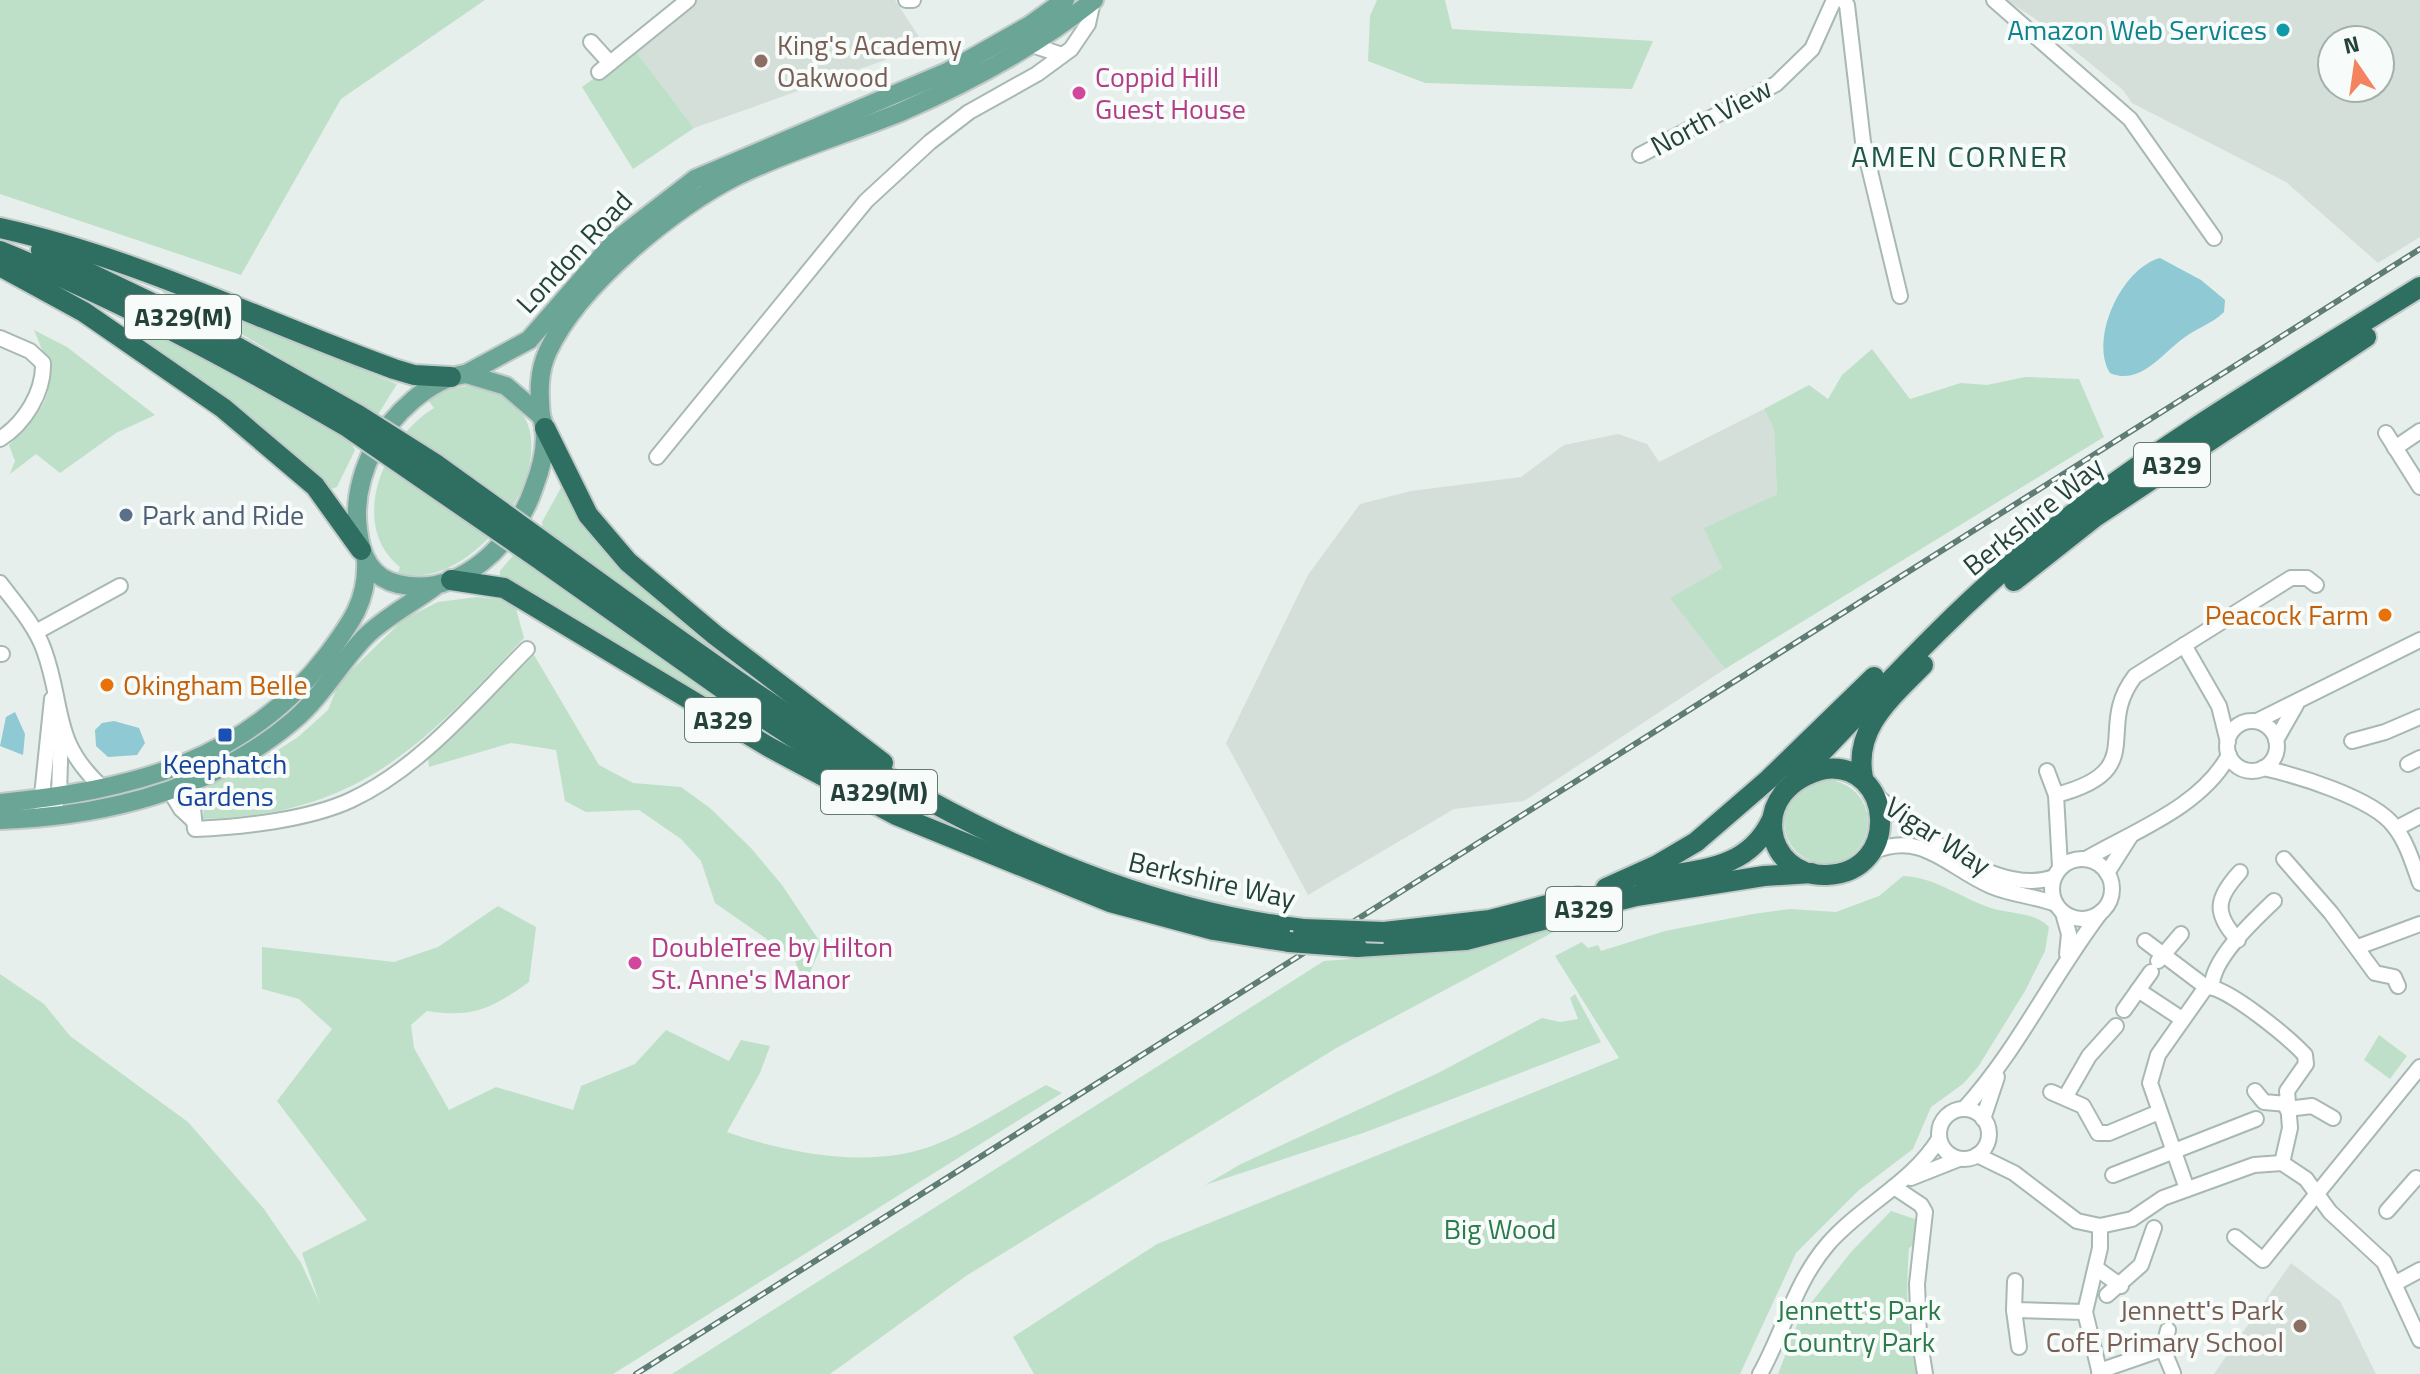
<svg xmlns="http://www.w3.org/2000/svg" width="2420" height="1374" viewBox="0 0 2420 1374" font-family="'Titillium Web',sans-serif">
	<rect width="100%" height="100%" fill="#e6efeb"/>
	<g fill="#d4dfda" fill-rule="evenodd">
		<polygon points="698,0 895,0 925,46 694,128 634,49"/>
		<path d="M2006,0h414v237l-42,26 -92,-81 -154,-79 -9,-13 -89,-72zM2332,40h48v48h-48z"/>
		<polygon points="1764,409 1774,429 1777,494 1705,528 1722,568 1671,598 1725,669 1524,801 1454,809 1308,895 1226,743 1308,575 1360,504 1411,491 1521,477 1564,445 1618,434 1647,444 1659,462"/>
		<polygon points="2291,1263 2340,1301 2376,1374 2214,1374"/>
	</g>
	<g fill="#bfe0c8">
		<polygon points="0,0 485,0 341,99 241,275 0,194"/>
		<polygon points="1377,0 1445,0 1452,29 1653,41 1632,89 1425,83 1368,61 1370,16"/>
		<polygon points="634,49 694,128 633,169 582,87"/>
		<polygon points="161,289 166,289 397,384 377,416 235,330 165,295"/>
		<polygon points="121,320 195,353 350,441 355,450 337,487 328,490"/>
		<path d="M34,330l33,17 88,68 -39,18 -56,40 -24,-19 -26,20 5,-13 -6,-16c44,-44 50,-57 25,-115z"/>
		<polygon points="1872,349 1910,399 1961,383 1987,385 2025,377 2079,379 2104,437 1725,669 1670,598 1722,568 1704,528 1777,494 1774,429 1764,409 1809,385 1828,399 1842,375"/>
		<path d="M466,386c143,14 20,215 -68,187l2,-6c-53,-42 -16,-129 34,-159l-6,-8 21,-11z"/>
		<polygon points="562,486 576,513 607,553 749,672 714,653 543,531 542,522"/>
		<polygon points="515,553 754,722 754,725 500,578 500,571"/>
		<path d="M477,597l37,4 10,37c-100,106 -165,178 -322,181l7,-35 49,-21 40,-26 30,-27 11,-28 65,-63 34,-17z"/>
		<polygon points="534,655 599,765 633,783 681,787 710,808 751,848 782,885 822,945 807,979 798,969 794,958 715,903 701,861 681,839 639,810 586,812 565,801 556,750 511,743 429,767 428,757"/>
		<circle cx="1826" cy="822" r="42"/>
		<path d="M1903,876c32,1 58,22 88,32 19,6 44,4 58,19l-4,24 -20,40 -47,76 -15,17 -32,23 -18,42 -54,41 -63,63 -56,121h-706l-21,-37 144,-93 462,-186 -64,-102 27,-14 6,6 10,-3 3,6 64,-20 88,-17 37,-5 46,3 43,-16z"/>
		<path d="M498,906l38,21 -7,55c-38,27 -56,36 -102,29l-16,14 3,23 35,62 47,-23 77,23 8,-24 54,-22 31,-34 63,31 12,-21 29,6 -10,27 -33,59c59,21 138,36 199,16 37,-12 85,-44 120,-63l16,8 -449,281h-613v-400l44,30 26,32 118,86 76,87 37,54 19,41 -18,-51 65,-33 -90,-119 55,-72 -33,-30 -37,-10v-42l132,15 44,-15z"/>
		<polygon points="1576,920 1338,1047 966,1276 830,1374 672,1374 1324,961 1472,950"/>
		<polygon points="1575,994 1601,1042 1366,1132 1205,1185 1241,1164 1438,1073 1542,1018 1560,1022 1578,1019 1570,998"/>
		<polygon points="2379,1035 2407,1056 2390,1079 2364,1060"/>
		<path d="M1891,1211l30,10 -6,23 -6,4c-3,43 -3,84 8,126h-139l22,-57 51,-65z"/>
	</g>
	<g fill="#8ec9d4">
		<path d="M2160,258l41,22 24,20 -1,12c-12,12 -30,17 -43,28 -20,15 -42,46 -71,33 -21,-35 12,-105 50,-115z"/>
		<polygon points="15,712 25,734 23,755 0,746 6,717"/>
		<polygon points="114,721 139,728 145,743 137,755 108,757 96,746 95,730 102,723"/>
	</g>
	<g fill="none" stroke-linecap="round" stroke-linejoin="round">
		<g stroke="#a8b8b2" stroke-width="18">
			<g id="minor">
				<polyline points="906,0 913,0"/>
				<polyline points="1843,0 1847,5 1863,142 1900,296"/>
				<polyline points="1994,0 2130,119 2214,238"/>
				<polyline points="591,42 610,63"/>
				<polyline points="1032,45 1062,55"/>
				<polyline points="599,72 688,0"/>
				<polyline points="1640,155 1776,84 1812,49 1834,0"/>
				<path d="M0,338l30,13 13,12c1,29 -18,60 -43,76"/>
				<polyline points="2386,433 2420,487"/>
				<polyline points="2395,448 2420,431"/>
				<polyline points="657,457 866,201 930,142 969,112 1037,74 1071,49 1088,24 1093,1"/>
				<path d="M0,583c16,21 35,42 44,67 21,58 7,92 60,139"/>
				<polyline points="36,632 120,586"/>
				<polyline points="2184,645 2219,706 2228,742"/>
				<polyline points="0,654 2,654"/>
				<polyline points="2257,721 2420,640"/>
				<circle cx="2252" cy="746" r="25"/>
				<polyline points="2276,740 2296,705"/>
				<polyline points="2352,741 2385,732 2420,717"/>
				<polyline points="2408,764 2420,758"/>
				<path d="M2263,768c33,7 110,30 131,58 13,16 19,38 26,57"/>
				<polyline points="2047,771 2056,795 2060,867"/>
				<path d="M196,781l-4,16 3,32c46,-2 113,-9 156,-29 69,-32 123,-98 176,-151"/>
				<polyline points="170,791 181,809 193,820"/>
				<path d="M1874,793c40,37 123,105 180,84"/>
				<path d="M2056,795c96,-25 37,-65 79,-119l156,-98h16l9,7"/>
				<polyline points="41,805 52,699"/>
				<polyline points="41,818 53,808 59,797 61,724"/>
				<polyline points="2397,828 2420,816"/>
				<path d="M1872,852c51,-22 75,15 119,34 21,9 44,10 65,18"/>
				<path d="M2086,859c48,-28 115,-52 143,-104"/>
				<polyline points="2284,859 2331,913 2375,973 2394,977 2398,986"/>
				<circle cx="2082" cy="889" r="30"/>
				<polyline points="2107,873 2130,837"/>
				<polyline points="2063,913 2069,934 2067,954"/>
				<path d="M2238,940c-25,-27 -22,-42 2,-68"/>
				<polyline points="2145,941 2206,987"/>
				<polyline points="2358,947 2420,924"/>
				<polyline points="2158,961 2181,934"/>
				<path d="M2212,986c0,-27 42,-66 62,-85"/>
				<polyline points="2138,990 2182,1019"/>
				<polyline points="2124,1010 2151,972"/>
				<polyline points="2255,1091 2264,1102 2287,1104"/>
				<polyline points="2051,1092 2083,1106 2098,1133 2109,1133 2159,1112"/>
				<polyline points="2066,1096 2089,1056 2116,1026"/>
				<path d="M1964,1109c54,-59 88,-133 137,-197"/>
				<polyline points="2287,1109 2312,1106 2333,1118"/>
				<circle cx="1964" cy="1134" r="25"/>
				<polyline points="1983,1119 1997,1077"/>
				<polyline points="1977,1155 2014,1173 2077,1221 2100,1226 2132,1219 2163,1198 2254,1165 2282,1163 2306,1179 2330,1212 2384,1262 2420,1340"/>
				<polyline points="2113,1175 2256,1119"/>
				<polyline points="1911,1178 1959,1159"/>
				<polyline points="1894,1187 1921,1205 1925,1212 1917,1284 1919,1336 1925,1374"/>
				<path d="M2187,1189l-37,-106 8,-28 48,-68c20,-2 84,52 99,68l1,9 -19,27 3,37 -8,35"/>
				<polyline points="2387,1211 2416,1178"/>
				<polyline points="2235,1237 2263,1260 2420,1067"/>
				<polyline points="2096,1268 2121,1286"/>
				<polyline points="2015,1281 2014,1310 2019,1347"/>
				<polyline points="2394,1284 2420,1270"/>
				<polyline points="2107,1295 2141,1265 2154,1228"/>
				<polyline points="2014,1310 2085,1312"/>
				<polyline points="2163,1349 2173,1373"/>
				<polyline points="2099,1371 2163,1349 2168,1330"/>
				<path d="M1760,1374c24,-43 35,-92 68,-130 34,-39 84,-61 111,-105"/>
				<polyline points="2100,1374 2085,1312 2100,1248 2100,1226"/>
			</g>
		</g>
		<g stroke="#c2cac8" stroke-width="22">
			<g id="major">
				<polyline points="466,374 529,340 615,241 695,179 947,72 1030,25 1065,0"/>
				<path d="M466,374l40,12 35,30c9,22 1,50 -7,71 -18,55 -74,112 -136,97 -27,-6 -37,-28 -40,-54 -4,-29 3,-56 16,-82 17,-32 55,-70 92,-74z"/>
				<path d="M541,416c-2,-23 -3,-44 7,-65 30,-65 126,-144 189,-175 53,-26 110,-42 164,-64 69,-30 134,-65 193,-112"/>
				<path d="M0,803c130,-13 246,-40 328,-149 23,-31 40,-54 38,-93"/>
				<path d="M0,820c106,-4 212,-30 294,-100 28,-24 46,-57 71,-83 20,-20 46,-33 69,-50"/>
			</g>
		</g>
		<g stroke="#c2cac8" stroke-width="24">
			<g id="highway">
				<path d="M0,228c137,30 263,94 394,141l20,6 37,2"/>
				<polyline points="41,250 198,325 358,415"/>
				<path d="M0,251c120,49 234,110 346,175"/>
				<polyline points="0,266 84,312 223,408 315,486 361,550"/>
				<polyline points="545,428 588,515 628,562 715,635 883,763"/>
				<path d="M552,548c230,166 461,345 751,381"/>
				<polyline points="542,561 764,718 876,791"/>
				<polyline points="451,580 504,588 769,747 896,815 1110,902 1214,930 1289,942"/>
				<polyline points="2014,581 2095,517 2366,337"/>
				<path d="M1825,769c68,-8 78,103 2,106 -63,3 -82,-87 -2,-106z"/>
				<path d="M1863,778c-10,-50 28,-80 60,-113"/>
				<path d="M1796,779c81,-84 159,-172 251,-245 116,-93 247,-168 373,-247"/>
				<path d="M1644,880c49,-11 102,-7 127,-59"/>
				<polyline points="1606,888 1657,865 1696,842 1769,779 1874,677"/>
				<polyline points="1384,932 1490,920 1578,897"/>
				<polyline points="1357,947 1466,940 1636,896 1764,876 1812,873"/>
			</g>
		</g>
		<use href="#minor" stroke="#fff" stroke-width="14"/>
		<use href="#major" stroke="#6aa596" stroke-width="18"/>
		<use href="#highway" stroke="#2f6f62" stroke-width="20"/>
		<g stroke="#5f7d75" stroke-width="6">
			<polyline id="rail" points="636,1374 2420,249"/>
		</g>
		<use href="#rail" stroke="#f7fbf9" stroke-width="3" stroke-dasharray="9" stroke-linecap="butt"/>
		<g stroke="#c2cac8" stroke-width="24" stroke-linecap="butt">
			<g id="highway-bridge">
				<polyline points="358,415 437,465 552,548"/>
				<polyline points="346,426 542,561"/>
				<polyline points="1303,929 1384,932"/>
				<polyline points="1289,942 1357,947"/>
			</g>
		</g>
		<use href="#highway-bridge" stroke="#2f6f62" stroke-width="20"/>
	</g>
	<circle fill="#0f9aa8" stroke="#f7fbf9" stroke-width="3" cx="2283" cy="30" r="8"/>
	<g fill="#8d6e63" stroke="#f7fbf9" stroke-width="3">
		<circle cx="761" cy="61" r="8"/>
		<circle cx="2300" cy="1326" r="8"/>
	</g>
	<g fill="#d1479c" stroke="#f7fbf9" stroke-width="3">
		<circle cx="1079" cy="93" r="8"/>
		<circle cx="635" cy="963" r="8"/>
	</g>
	<circle fill="#5c6f8a" stroke="#f7fbf9" stroke-width="3" cx="126" cy="515" r="8"/>
	<g fill="#e8710a" stroke="#f7fbf9" stroke-width="3">
		<circle cx="2385" cy="615" r="8"/>
		<circle cx="107" cy="685" r="8"/>
	</g>
	<rect fill="#1a4fb4" stroke="#f7fbf9" stroke-width="3" x="217" y="727" width="16" height="16" rx="4"/>
	<g text-anchor="middle" stroke-width="8" stroke-linejoin="round" paint-order="stroke">
		<g fill="#f7fbf9" stroke="#637a73" stroke-width="2">
			<rect x="125" y="295" width="116" height="44" rx="6"/>
			<rect x="2134" y="443" width="76" height="44" rx="6"/>
			<rect x="685" y="698" width="76" height="44" rx="6"/>
			<rect x="821" y="770" width="116" height="44" rx="6"/>
			<rect x="1546" y="887" width="76" height="44" rx="6"/>
		</g>
		<g font-size="26" font-weight="bold" fill="#24423a">
			<text x="183" y="326">A329(M)</text>
			<text x="2172" y="474">A329</text>
			<text x="723" y="729">A329</text>
			<text x="879" y="801">A329(M)</text>
			<text x="1584" y="918">A329</text>
		</g>
		<g font-size="28" fill="#0d838f" stroke="#f7fbf9" text-anchor="end">
			<text x="2267" y="40">Amazon Web Services</text>
		</g>
		<g font-size="28" fill="#785e54" stroke="#f7fbf9" text-anchor="start">
			<text x="777" y="55">King's Academy<tspan x="777" dy="32">Oakwood</tspan></text>
			<text x="2284" y="1320" text-anchor="end">Jennett's Park<tspan x="2284" dy="32">CofE Primary School</tspan></text>
		</g>
		<g font-size="28" fill="#b23c85" stroke="#f7fbf9" text-anchor="start">
			<text x="1095" y="87">Coppid Hill<tspan x="1095" dy="32">Guest House</tspan></text>
			<text x="651" y="957">DoubleTree by Hilton<tspan x="651" dy="32">St. Anne's Manor</tspan></text>
		</g>
		<g font-size="28" fill="#24423a" stroke="#f7fbf9">
			<text transform="translate(1711 117) rotate(-28)" y="10">North View</text>
			<text transform="translate(574 252) rotate(-47)" y="10">London Road</text>
			<text transform="translate(2033 516) rotate(-39)" y="10">Berkshire Way</text>
			<text transform="translate(1938 836) rotate(33)" y="10">Vigar Way</text>
			<text transform="translate(1212 880) rotate(13)" y="10">Berkshire Way</text>
		</g>
		<g font-size="28" fill="#4e5e75" stroke="#f7fbf9" text-anchor="start">
			<text x="142" y="525">Park and Ride</text>
		</g>
		<g font-size="28" fill="#c56008" stroke="#f7fbf9" text-anchor="end">
			<text x="2369" y="625">Peacock Farm</text>
			<text x="123" y="695" text-anchor="start">Okingham Belle</text>
		</g>
		<g font-size="28" fill="#164399" stroke="#f7fbf9">
			<text x="225" y="774">Keephatch<tspan x="225" dy="32">Gardens</tspan></text>
		</g>
		<g font-size="28" fill="#2d7a4b" stroke="#f7fbf9">
			<text x="1500" y="1239">Big Wood</text>
			<text x="1859" y="1320">Jennett's Park<tspan x="1859" dy="32">Country Park</tspan></text>
		</g>
		<g font-size="30" letter-spacing="2" fill="#1f5548" stroke="#f7fbf9">
			<text x="1960" y="167">AMEN CORNER</text>
		</g>
	</g>
	<g transform="translate(2356 64) rotate(347)"><circle r="38" fill="#f7fbf9" stroke="#a3b1ad" stroke-width="2"/>
	<path d="M0-6L14 30L0 20L-14 30Z" fill="#f4845f"/>
	<text y="-12" font-size="22" font-weight="bold" text-anchor="middle" fill="#24423a">N</text>
	</g>
</svg>
